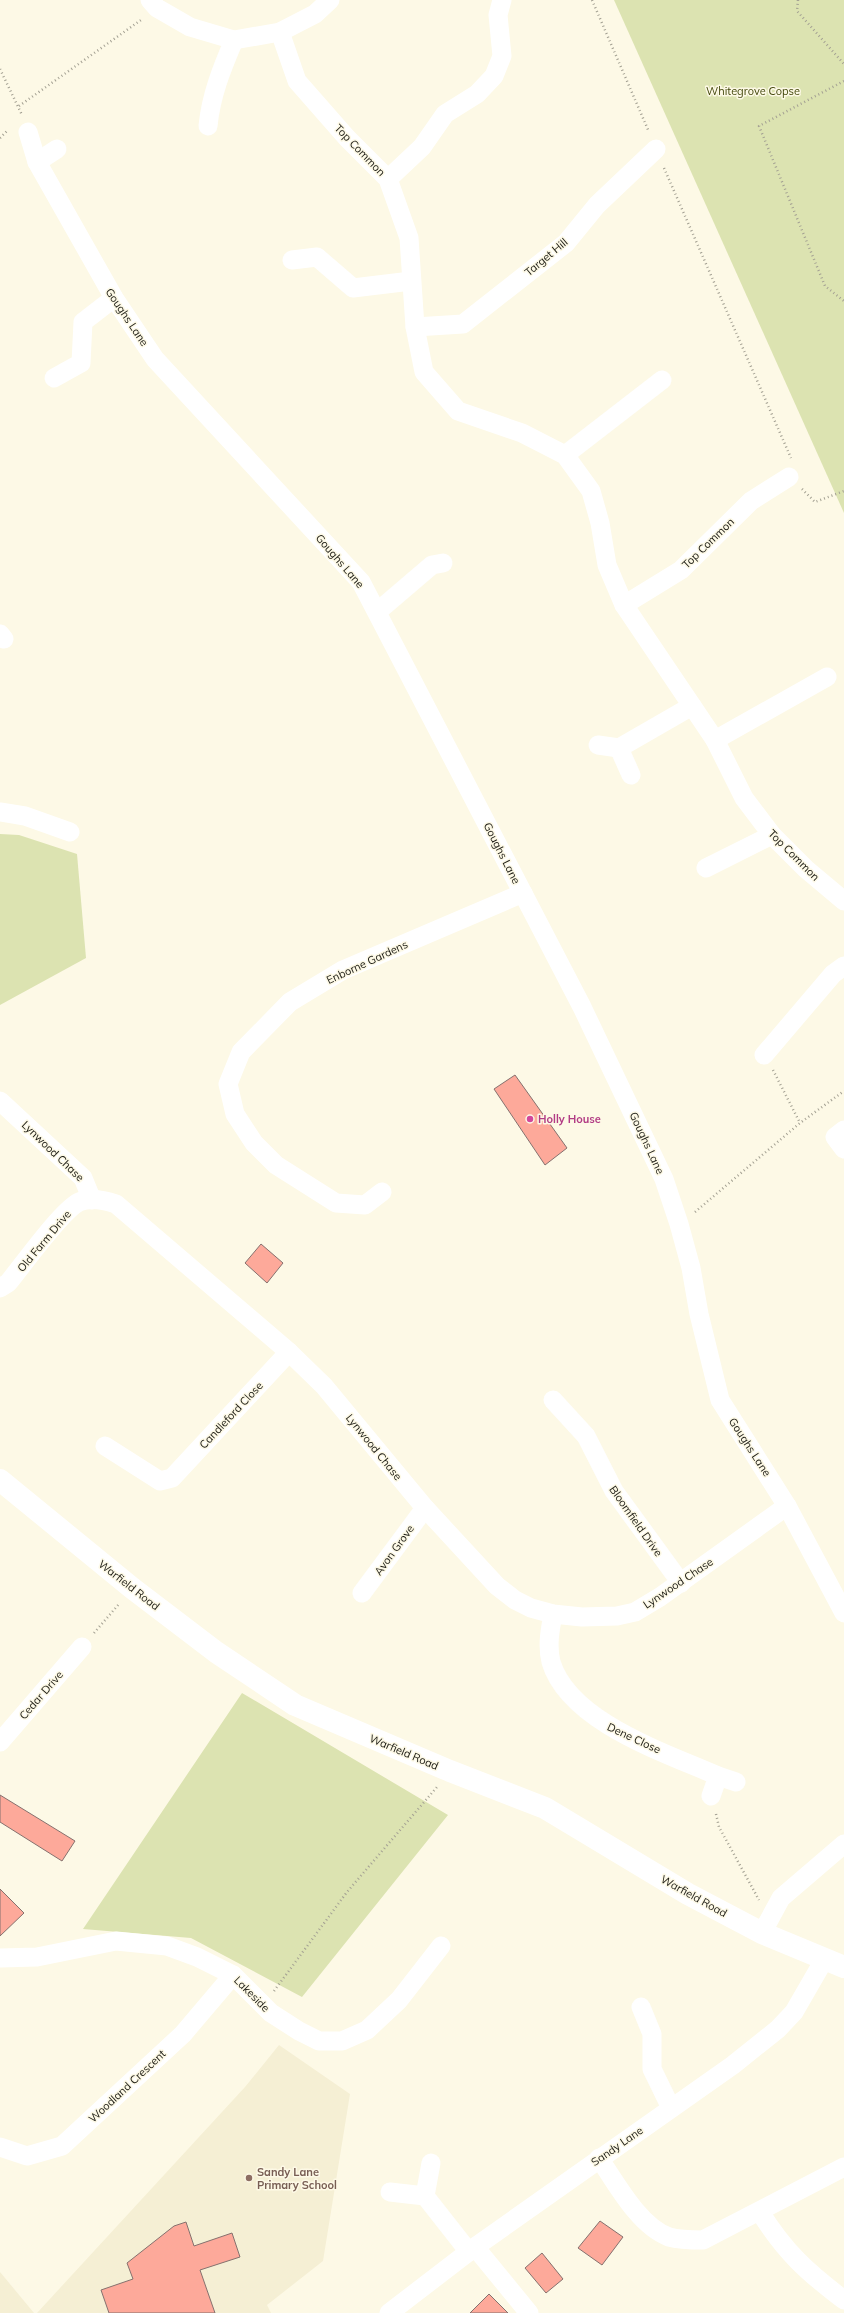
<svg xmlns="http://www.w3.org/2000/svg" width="844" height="2313" viewBox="0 0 844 2313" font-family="Mulish,sans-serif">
	<rect width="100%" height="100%" fill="#fdf9e6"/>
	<g fill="#f5efd4">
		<polygon points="279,2045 350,2094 323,2261 267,2305 271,2313 37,2313 245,2087"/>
		<polygon points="0,2272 34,2313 0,2313"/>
	</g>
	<g fill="#dce3b1">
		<polygon points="614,0 844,0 844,513"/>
		<polygon points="0,834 19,835 77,854 86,958 0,1005"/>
		<polygon points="242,1693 448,1815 302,1997 191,1938 83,1929"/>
	</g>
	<g fill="#fda99a" stroke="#85716e">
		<polygon points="515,1075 567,1148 545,1165 494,1089"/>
		<polygon points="261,1244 283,1263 267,1283 245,1263"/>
		<polygon points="0,1795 75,1841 62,1861 0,1822"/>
		<polygon points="0,1889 24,1913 0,1936"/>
		<polygon points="600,2221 623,2237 602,2265 578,2248"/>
		<polygon points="186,2222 194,2246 232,2233 240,2257 200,2270 215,2313 109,2313 101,2290 133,2279 127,2263 174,2226"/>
		<polygon points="542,2253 563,2279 546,2293 525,2268"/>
		<polygon points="489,2294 508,2313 470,2313"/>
	</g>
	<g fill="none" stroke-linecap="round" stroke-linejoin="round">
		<g stroke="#a4a193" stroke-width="2.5" stroke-dasharray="1 3" stroke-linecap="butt">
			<polyline points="592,0 649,132"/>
			<polyline points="798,0 797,11 844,64"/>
			<polyline points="0,69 22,115"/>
			<polyline points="844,81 759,126 825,286 844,301"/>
			<polyline points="19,106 141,20"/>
			<polyline points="0,138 8,130"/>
			<polyline points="664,168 791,458"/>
			<polyline points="802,489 815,502 844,491"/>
			<polyline points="773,1070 800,1123"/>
			<polyline points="695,1212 800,1123 844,1091"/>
			<polyline points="94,1633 119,1604"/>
			<polyline points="716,1814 719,1827 759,1900"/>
			<polyline points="274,1991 347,1892 437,1787"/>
		</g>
		<g stroke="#fff" stroke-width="19">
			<polyline points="150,0 157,8 190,27 234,40 280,32 315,14 330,0"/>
			<polyline points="280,32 297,81 347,138 388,179 409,238 415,327 424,372 458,411 522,433 565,455 591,491 600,523 607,565 624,605 715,740 744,798 772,835 806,869 844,901"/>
			<path d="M208,126c3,-31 14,-58 26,-86"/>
			<polyline points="28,132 37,162 114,298 155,359 361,582 582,1007 664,1179 679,1224 691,1268 699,1314 720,1400 787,1506 844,1613"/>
			<polyline points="37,162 57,149"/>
			<polyline points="388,179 422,147 445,114 477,94 494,76 502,56 498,15 502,0"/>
			<polyline points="292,260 317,257 353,288 411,281"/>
			<polyline points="415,327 463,324 566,243 597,205 656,149"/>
			<polyline points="54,378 81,363 83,322 114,298"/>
			<polyline points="565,455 662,380"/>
			<polyline points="624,605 681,570 751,501 789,477"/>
			<polyline points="377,612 432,565 443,563"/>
			<polyline points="0,634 4,639"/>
			<polyline points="715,740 827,677"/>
			<polyline points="598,745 619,748 692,706"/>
			<polyline points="619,748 631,775"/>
			<polyline points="0,812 25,816 70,832"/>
			<polyline points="706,868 772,835"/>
			<polyline points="764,1055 833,974 844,966"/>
			<polyline points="0,1101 83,1178 92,1200"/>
			<polyline points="844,1130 835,1137 844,1149"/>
			<polyline points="382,1192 365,1205 336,1203 276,1165 254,1143 235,1114 228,1084 241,1052 290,1002 343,970 523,893"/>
			<path d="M0,1288l8,-5c15,-18 53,-72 71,-81 12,-5 25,-2 37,2l173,148 35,34 101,122 72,78 18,14 16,8 22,6 29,3 35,-1 18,-4 25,-15 127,-91"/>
			<polyline points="553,1400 586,1436 614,1491 681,1583"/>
			<polyline points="105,1446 160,1481 172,1478 289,1352"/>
			<polyline points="362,1593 425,1508"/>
			<path d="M553,1614c-3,16 -6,32 -2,48 18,60 115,91 167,114l18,6"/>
			<polyline points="0,1742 82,1647"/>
			<polyline points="711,1796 718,1776"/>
			<polyline points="762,1933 781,1898 844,1844"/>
			<polyline points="0,1958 37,1957 116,1941 167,1946 197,1957 233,1975 271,2013 299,2031 319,2041 342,2041 367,2030 399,2000 441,1946"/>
			<polyline points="641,2007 652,2034 652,2069 671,2108"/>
			<polyline points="0,2147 27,2156 62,2146 183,2034 233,1975"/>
			<path d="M599,2158c17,25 40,68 70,79 11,3 22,3 34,3l141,-73"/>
			<polyline points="390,2192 425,2196 469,2252"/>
			<polyline points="425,2196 431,2163"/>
			<path d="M760,2212c25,40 47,60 84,88"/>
			<polyline points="475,2247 529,2313"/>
			<polyline points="389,2313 475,2247 733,2065 778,2029 794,2012 824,1960"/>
		</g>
		<polyline stroke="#fff" stroke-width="22" points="0,1480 132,1588 216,1652 295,1705 450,1771 545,1808 688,1894 762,1933 844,1967"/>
	</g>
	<circle fill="#d1479c" stroke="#fdf9e6" stroke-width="1.5" cx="530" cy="1119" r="4"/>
	<circle fill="#8d6e63" stroke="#fdf9e6" stroke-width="1.5" cx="249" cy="2178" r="4"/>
	<g text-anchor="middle" stroke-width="3" stroke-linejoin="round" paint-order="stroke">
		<g font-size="11" fill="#43480c" stroke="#fdf9e6">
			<text x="753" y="95">Whitegrove Copse</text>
		</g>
		<g font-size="11" fill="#1b1a13" stroke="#fdf9e6">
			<text transform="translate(360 150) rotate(46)" y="4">Top Common</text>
			<text transform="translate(546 257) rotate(-40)" y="4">Target Hill</text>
			<text transform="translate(127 317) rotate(56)" y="4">Goughs Lane</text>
			<text transform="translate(708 543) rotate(-44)" y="4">Top Common</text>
			<text transform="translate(340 561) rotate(49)" y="4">Goughs Lane</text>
			<text transform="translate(502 853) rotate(63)" y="4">Goughs Lane</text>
			<text transform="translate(794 855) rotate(45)" y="4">Top Common</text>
			<text transform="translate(367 962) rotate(-25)" y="4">Enborne Gardens</text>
			<text transform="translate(647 1143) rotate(65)" y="4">Goughs Lane</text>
			<text transform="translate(53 1151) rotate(44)" y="4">Lynwood Chase</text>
			<text transform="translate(44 1241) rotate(-50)" y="4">Old Farm Drive</text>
			<text transform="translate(231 1415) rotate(-47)" y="4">Candleford Close</text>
			<text transform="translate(374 1447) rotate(51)" y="4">Lynwood Chase</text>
			<text transform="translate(750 1447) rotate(57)" y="4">Goughs Lane</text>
			<text transform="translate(636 1521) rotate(55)" y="4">Bloomfield Drive</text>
			<text transform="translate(394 1550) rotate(-54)" y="4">Avon Grove</text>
			<text transform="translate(678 1583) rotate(-34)" y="4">Lynwood Chase</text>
			<text transform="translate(129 1585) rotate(38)" y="4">Warfield Road</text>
			<text transform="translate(41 1695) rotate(-49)" y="4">Cedar Drive</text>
			<text transform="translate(634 1738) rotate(25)" y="4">Dene Close</text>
			<text transform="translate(404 1752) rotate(23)" y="4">Warfield Road</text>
			<text transform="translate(694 1896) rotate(29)" y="4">Warfield Road</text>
			<text transform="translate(252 1994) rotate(45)" y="4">Lakeside</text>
			<text transform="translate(127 2086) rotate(-43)" y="4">Woodland Crescent</text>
			<text transform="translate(617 2146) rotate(-35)" y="4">Sandy Lane</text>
		</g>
		<g font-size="11" font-weight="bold" fill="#b23c85" stroke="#fdf9e6" text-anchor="start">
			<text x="538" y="1123">Holly House</text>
		</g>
		<g font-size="11" font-weight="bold" fill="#785e54" stroke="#fdf9e6" text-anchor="start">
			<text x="257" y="2176">Sandy Lane<tspan x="257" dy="13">Primary School</tspan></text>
		</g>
	</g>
</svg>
